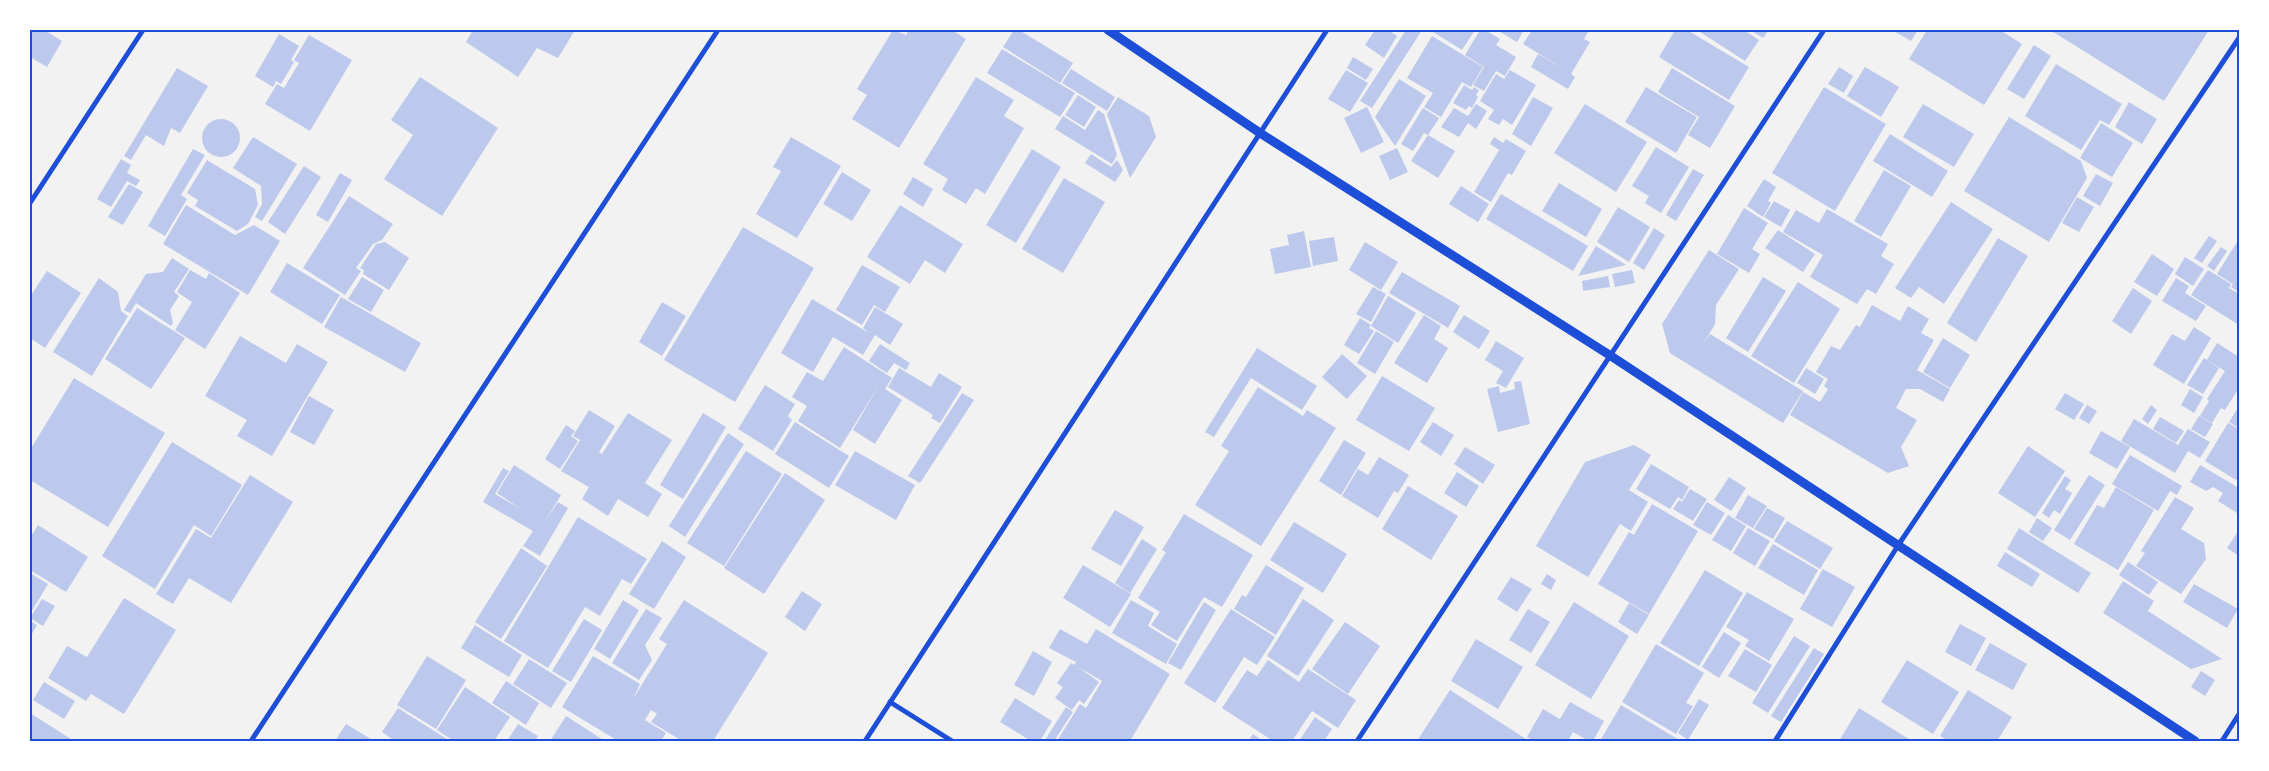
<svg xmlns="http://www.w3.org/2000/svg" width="2269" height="771" viewBox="0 0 2269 771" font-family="Montserrat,sans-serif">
	<rect width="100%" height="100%" fill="#f2f2f2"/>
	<g fill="#bdc9ec">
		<polygon points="30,30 44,30 62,41 47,67 30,57"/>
		<polygon points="473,30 575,30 558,58 537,48 518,77 466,42"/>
		<polygon points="893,30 906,35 909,30 952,30 966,39 899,148 852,119 867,95 857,89"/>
		<polygon points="1014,30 1019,30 1073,63 1060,83 1003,47"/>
		<polygon points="1375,30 1388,30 1397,36 1384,58 1365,45"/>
		<polygon points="1406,30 1422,30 1372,108 1360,101"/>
		<polygon points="1430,30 1475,30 1462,50"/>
		<polygon points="1480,30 1485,30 1500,39 1496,45 1516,57 1505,76 1496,71 1484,91 1473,85 1484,67 1465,55"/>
		<polygon points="1497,30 1524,30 1517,42"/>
		<polygon points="1532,30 1589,30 1584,39 1590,42 1571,74 1575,77 1568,89 1531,67 1538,54 1567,71 1523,44"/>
		<polygon points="1675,30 1687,30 1749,67 1729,100 1659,57"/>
		<polygon points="1697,30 1744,30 1759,40 1745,61"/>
		<polygon points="1750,30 1769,30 1763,38"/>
		<polygon points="1892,30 1918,30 1911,41"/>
		<polygon points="1927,30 2000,30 2022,44 1984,105 1909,59"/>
		<polygon points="2050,30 2209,30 2164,101"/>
		<polygon points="279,34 299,46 291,60 294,62 281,84 276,81 273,87 255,76"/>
		<polygon points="309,35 352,60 310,131 265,104 277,84 284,88 299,63 294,60"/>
		<polygon points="1432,36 1483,67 1471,87 1462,82 1441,117 1424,107 1433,93 1407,78"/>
		<polygon points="2034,45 2051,56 2024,99 2007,89"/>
		<polygon points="1002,49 1075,93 1060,117 987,73"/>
		<polygon points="1353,57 1373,69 1366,80 1347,68"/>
		<polygon points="2056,64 2122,104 2109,125 2100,120 2081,150 2025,116"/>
		<polygon points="1839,67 1853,76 1844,93 1828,84"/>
		<polygon points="1865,67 1899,87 1881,117 1847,96"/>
		<polygon points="177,68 208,86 180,133 171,128 164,146 146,135 131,160 124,156"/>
		<polygon points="1672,68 1735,106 1710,148 1688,135 1699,117 1658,92"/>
		<polygon points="1071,69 1115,97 1107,111 1062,83"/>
		<polygon points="1346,70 1368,83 1350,112 1328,99"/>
		<polygon points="1510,70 1536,85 1512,125 1503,119 1499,125 1488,119 1494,110 1480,101 1496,74 1504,79"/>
		<polygon points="420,77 498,128 442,216 384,179 413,135 391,120"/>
		<polygon points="976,77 1014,100 1004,116 1024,128 985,194 976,188 966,204 942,190 948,179 923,164"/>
		<polygon points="1399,79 1426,96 1395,146 1375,117"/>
		<polygon points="1464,85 1472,90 1474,87 1479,90 1476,95 1478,97 1472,108 1469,106 1466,110 1453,103"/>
		<polygon points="1646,87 1697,117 1676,153 1625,122"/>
		<polygon points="1824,87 1886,124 1835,211 1772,173"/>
		<polygon points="1078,95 1096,107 1084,127 1065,115"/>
		<polygon points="1118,97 1149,116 1156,137 1130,178 1107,114"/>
		<polygon points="1533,97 1553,108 1531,146 1512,134"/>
		<polygon points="2129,102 2157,119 2142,144 2115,127"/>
		<polygon points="1476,104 1487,111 1476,129 1468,123 1459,137 1441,127 1454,108 1468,116"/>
		<polygon points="1585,104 1647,142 1616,192 1554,153"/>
		<polygon points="1923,104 1974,134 1954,167 1903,137"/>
		<polygon points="1367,107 1384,142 1361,153 1344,118"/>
		<polygon points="1423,108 1439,118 1428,135 1424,133 1413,151 1401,144"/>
		<polygon points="1098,110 1104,114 1117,155 1112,164 1055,129 1063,116 1085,130"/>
		<polygon points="2009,117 2081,161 2087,178 2049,242 1964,191"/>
		<circle cx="221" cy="138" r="19"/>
		<polygon points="2101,123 2133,143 2112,177 2080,158"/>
		<polygon points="1890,134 1948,171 1932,197 1873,161"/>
		<polygon points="1428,135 1455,151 1438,178 1411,161"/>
		<polygon points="253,137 297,164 262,221 255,217 262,204 261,186 233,168"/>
		<polygon points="791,137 841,166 797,238 756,214 781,171 773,167"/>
		<polygon points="1494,137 1503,143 1506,139 1526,151 1512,175 1508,173 1491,202 1474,192 1499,150 1490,144"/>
		<polygon points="1656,147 1689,167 1661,213 1645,203 1649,196 1632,186"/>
		<polygon points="1397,148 1408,172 1390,180 1379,156"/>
		<polygon points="193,149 205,155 181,195 187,199 165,236 148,226"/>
		<polygon points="1032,149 1061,167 1016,243 986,225"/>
		<polygon points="1091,154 1111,167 1117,160 1123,170 1115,182 1085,163"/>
		<polygon points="121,159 131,165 127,173 140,180 136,186 127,181 111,207 97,199"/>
		<polygon points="207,160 255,189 258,205 248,224 237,231 195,206 198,200 187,193"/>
		<polygon points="304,166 321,177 285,234 268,222"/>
		<polygon points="1693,169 1704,175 1676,221 1666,215"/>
		<polygon points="1884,170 1911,186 1881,237 1854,221"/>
		<polygon points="842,172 871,190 852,221 823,204"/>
		<polygon points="340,173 352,180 328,222 316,215"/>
		<polygon points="2096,174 2113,183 2100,206 2083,196"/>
		<polygon points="913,177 933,189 923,207 903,194"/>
		<polygon points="1064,178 1105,202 1063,273 1022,249"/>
		<polygon points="1764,179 1776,187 1768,201 1771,203 1763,217 1747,206"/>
		<polygon points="1559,183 1602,209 1586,237 1542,211"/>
		<polygon points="129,184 143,192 123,225 108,217"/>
		<polygon points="1461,186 1489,204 1478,222 1449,204"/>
		<polygon points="1501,194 1588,246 1573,271 1486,219"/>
		<polygon points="349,196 393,224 382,240 373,244 356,268 361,271 345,295 303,268"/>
		<polygon points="2077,197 2094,207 2079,232 2062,223"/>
		<polygon points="1774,201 1790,210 1781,227 1764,217"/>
		<polygon points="1951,202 1993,229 1944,304 1919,287 1911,298 1895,288"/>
		<polygon points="186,205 235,235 254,225 280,241 248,295 163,244"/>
		<polygon points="900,205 963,244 945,273 925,260 910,284 867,257"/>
		<polygon points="1618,207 1650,227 1629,262 1597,242"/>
		<polygon points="1744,208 1768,223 1752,249 1760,254 1749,273 1717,254"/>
		<polygon points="1827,209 1888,244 1881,256 1894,264 1876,294 1867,289 1857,304 1810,277 1823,255 1783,232 1796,210 1819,223"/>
		<polygon points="743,227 814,268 735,402 664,360"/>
		<polygon points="1654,228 1665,235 1644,270 1633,263"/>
		<polygon points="1778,230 1815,254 1803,272 1765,248"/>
		<polygon points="1304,231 1311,267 1275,274 1270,249 1289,245 1287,235"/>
		<polygon points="2209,236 2217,241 2202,263 2194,258"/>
		<polygon points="1334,237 1338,261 1313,266 1309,241"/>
		<polygon points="1998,238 2028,256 1976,342 1947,323"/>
		<polygon points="385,242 409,258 389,290 363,274 364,270 360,268 376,244"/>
		<polygon points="1365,242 1398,262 1381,290 1349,270"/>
		<polygon points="2237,242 2239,244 2239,292 2231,287 2233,284 2217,274"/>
		<polygon points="1596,246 1626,265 1578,276"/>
		<polygon points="2221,247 2227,251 2214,271 2207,266"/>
		<polygon points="1709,250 1739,269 1716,305 1715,324 1702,346 1710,334 1803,391 1783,423 1670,353 1662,324"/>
		<polygon points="2152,254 2174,269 2157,296 2134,282"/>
		<polygon points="2185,257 2204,269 2193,286 2175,274"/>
		<polygon points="172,258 189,269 174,292 179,296 170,310 173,323 171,326 136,303 130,313 124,310 146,274 163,272"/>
		<polygon points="287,263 340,295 322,324 270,292"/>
		<polygon points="862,265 900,287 885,312 874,305 862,325 836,310"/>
		<polygon points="190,270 206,279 209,273 240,293 205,349 175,330 192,302 177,292"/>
		<polygon points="1632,270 1635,283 1615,287 1612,274"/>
		<polygon points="2208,270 2231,284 2229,288 2239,294 2239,325 2191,295"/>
		<polygon points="47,271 81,293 45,348 30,338 30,297"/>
		<polygon points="1402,272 1460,306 1448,328 1389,293"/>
		<polygon points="1608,276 1610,287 1583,291 1582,281"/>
		<polygon points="362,277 384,290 371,312 348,299"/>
		<polygon points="1763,277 1786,291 1748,352 1726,338"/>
		<polygon points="99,278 118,292 121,311 128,316 92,376 53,352"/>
		<polygon points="2176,278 2189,286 2185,293 2206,306 2196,321 2162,301"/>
		<polygon points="1798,282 1840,309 1794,383 1751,356"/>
		<polygon points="1373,287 1386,294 1371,322 1356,314"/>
		<polygon points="2133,288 2152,301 2131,334 2112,321"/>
		<polygon points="1388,296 1416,313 1398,343 1371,326"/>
		<polygon points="341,297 421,343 405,372 324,327"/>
		<polygon points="812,299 869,333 863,328 875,307 903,324 890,345 875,335 863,355 833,337 813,372 781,353"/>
		<polygon points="662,302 686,316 662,356 639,342"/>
		<polygon points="1872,305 1900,321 1908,306 1929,319 1921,333 1934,340 1917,370 1950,389 1943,402 1920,389 1906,389 1896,408 1917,420 1901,447 1909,466 1888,473 1790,415 1803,392 1820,402 1828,389 1824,386 1828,379 1816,372 1831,346 1840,350 1856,325 1860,327"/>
		<polygon points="137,308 185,338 151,389 105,359"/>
		<polygon points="1424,315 1441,326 1434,339 1448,348 1427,383 1394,363"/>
		<polygon points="1464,315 1490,331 1479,349 1453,332"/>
		<polygon points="1360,318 1371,325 1369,328 1374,331 1359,354 1344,345"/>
		<polygon points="2194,327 2211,338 2184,384 2153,365 2172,334 2185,341"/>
		<polygon points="1376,331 1394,342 1375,374 1357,363"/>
		<polygon points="240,336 286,363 297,344 328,362 272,456 237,436 247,420 205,396"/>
		<polygon points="1943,338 1970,355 1950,388 1923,372"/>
		<polygon points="1496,341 1524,358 1506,388 1496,383 1503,371 1485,360"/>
		<polygon points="2217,343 2239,357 2239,388 2225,410 2221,408 2212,423 2200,416 2209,401 2207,399 2225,371 2207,360"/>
		<polygon points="880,344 910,363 906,370 894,363 887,373 869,361"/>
		<polygon points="844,347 892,378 885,389 902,400 875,444 853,430 879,385 840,448 798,421 807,406 792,397 807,372 823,381"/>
		<polygon points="1257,348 1317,386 1302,410 1251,378 1214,437 1205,432"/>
		<polygon points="1342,354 1367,376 1347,399 1322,377"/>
		<polygon points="2204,358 2219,368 2203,394 2187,385"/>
		<polygon points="899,368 931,387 939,373 962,387 940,423 931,418 933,415 888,387"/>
		<polygon points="1806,368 1824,379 1815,394 1797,383"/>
		<polygon points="1382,376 1435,408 1409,451 1356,420"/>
		<polygon points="74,378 165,433 108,527 30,480 30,450"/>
		<polygon points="1521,381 1530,424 1498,432 1487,389 1499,386 1500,393 1515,389 1514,382"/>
		<polygon points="765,385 795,404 788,416 792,420 773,451 738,429"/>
		<polygon points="1258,387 1303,416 1307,410 1336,428 1261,546 1195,505 1229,451 1221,446"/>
		<polygon points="2190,389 2203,397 2194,413 2181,405"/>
		<polygon points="962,393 974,400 920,483 908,476"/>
		<polygon points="2065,393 2084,404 2074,420 2055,409"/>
		<polygon points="309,396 334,410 314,445 290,432"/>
		<polygon points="2087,405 2097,411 2089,424 2079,418"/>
		<polygon points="2151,405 2157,410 2148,424 2142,419"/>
		<polygon points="2239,406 2239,428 2229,422"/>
		<polygon points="589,410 615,426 599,452 602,454 628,413 672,440 645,483 662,494 648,517 618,499 608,516 582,499 589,487 561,471 580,440 573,436"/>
		<polygon points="703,413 726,427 683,499 660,485"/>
		<polygon points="2199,416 2213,424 2205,437 2191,429"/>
		<polygon points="2160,417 2184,431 2176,443 2153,429"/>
		<polygon points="2134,419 2178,445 2188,429 2210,442 2200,458 2188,451 2175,473 2121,441"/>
		<polygon points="795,422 849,456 829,488 775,454"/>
		<polygon points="1433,422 1454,435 1441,456 1420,442"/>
		<polygon points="2228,423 2239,429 2239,476 2236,480 2205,461"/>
		<polygon points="566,425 575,431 571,436 578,441 560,469 545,459"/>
		<polygon points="2101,431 2130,447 2117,469 2089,453"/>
		<polygon points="728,433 744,444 685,537 669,526"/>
		<polygon points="1344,440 1366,453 1341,495 1319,481"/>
		<polygon points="172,442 242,485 211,536 194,525 155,589 102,556"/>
		<polygon points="1634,445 1651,455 1629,490 1648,502 1631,531 1620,524 1588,577 1536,546 1585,462"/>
		<polygon points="2028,446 2065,471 2035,517 1998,493"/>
		<polygon points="1465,447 1495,465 1483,484 1454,464"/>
		<polygon points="746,451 782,474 724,566 687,543"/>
		<polygon points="855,451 915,485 896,520 835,485"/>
		<polygon points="2130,455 2182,486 2177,495 2170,491 2158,511 2112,484"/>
		<polygon points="1379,457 1409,475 1398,493 1394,491 1378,518 1342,496 1358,469 1368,475"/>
		<polygon points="1651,464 1689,487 1682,500 1678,497 1670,509 1636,489"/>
		<polygon points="514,465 561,495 544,523 558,502 568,508 540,556 523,546 533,531 483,502 503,468 509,471 495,494 521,509 497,493"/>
		<polygon points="2200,465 2239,488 2239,510 2237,513 2218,501 2223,493 2213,487 2206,491 2190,482"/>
		<polygon points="1457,472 1479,486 1466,507 1444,493"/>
		<polygon points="785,473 825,500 764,594 724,568"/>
		<polygon points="250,475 293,502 231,603 189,578 173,604 156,594 196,529 211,538"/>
		<polygon points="2089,475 2105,485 2070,540 2054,530"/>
		<polygon points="2065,476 2071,480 2065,489 2072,493 2060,514 2054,510 2049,518 2042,513"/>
		<polygon points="1729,477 1746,488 1731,511 1714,500"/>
		<polygon points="1408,486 1458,516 1431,560 1382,529"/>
		<polygon points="2116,487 2154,510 2118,570 2074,544 2097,505 2104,508"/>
		<polygon points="1690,489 1707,499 1693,521 1673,509 1679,500 1682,502"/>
		<polygon points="1748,495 1767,506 1753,528 1735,518"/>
		<polygon points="2175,497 2194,508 2181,529 2204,543 2206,559 2181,594 2136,566 2145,553 2141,551"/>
		<polygon points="1707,502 1725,513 1711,535 1693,525"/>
		<polygon points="1652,504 1698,531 1649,614 1598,584 1629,532 1634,535"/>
		<polygon points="1767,508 1785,518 1773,539 1754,529"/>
		<polygon points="1115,510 1144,527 1121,566 1091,549"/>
		<polygon points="1184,514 1253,555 1222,607 1204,597 1177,641 1151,625 1160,612 1138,598 1166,552 1162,550"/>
		<polygon points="1728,515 1746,526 1731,551 1712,540"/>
		<polygon points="578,517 647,559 631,584 622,579 600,616 585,607 548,668 504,641"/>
		<polygon points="2037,518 2052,528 2043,541 2029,532"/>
		<polygon points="1787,521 1833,548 1820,569 1774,541"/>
		<polygon points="1294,522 1347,554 1323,593 1270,560"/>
		<polygon points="38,525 88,557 66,592 30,570 30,538"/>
		<polygon points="1748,528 1770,541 1755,566 1733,553"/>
		<polygon points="2019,528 2091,573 2078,593 2007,549"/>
		<polygon points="2239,530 2239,556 2227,548"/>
		<polygon points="1142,539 1157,549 1130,593 1115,583"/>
		<polygon points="662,541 686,557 654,609 629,594"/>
		<polygon points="1773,544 1818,570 1804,595 1758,568"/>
		<polygon points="521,548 547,566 501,639 475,622"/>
		<polygon points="2005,552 2040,574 2032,587 1997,566"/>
		<polygon points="2128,562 2158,582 2149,595 2119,575"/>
		<polygon points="1083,565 1131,594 1110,627 1063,598"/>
		<polygon points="1266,565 1304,588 1276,635 1234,609 1242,595 1246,597"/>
		<polygon points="1823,569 1855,587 1832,627 1800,609"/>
		<polygon points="1705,570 1743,593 1699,666 1660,643"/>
		<polygon points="30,573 48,584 30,614"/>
		<polygon points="1547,574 1556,580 1551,590 1541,584"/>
		<polygon points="1511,577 1532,589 1517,612 1497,599"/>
		<polygon points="2123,581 2154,601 2148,611 2222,659 2191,669 2103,613"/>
		<polygon points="2194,584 2238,609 2227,628 2183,602"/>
		<polygon points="802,591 822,604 805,631 785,617"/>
		<polygon points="1747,592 1794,619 1769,661 1745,646 1749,640 1726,627"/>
		<polygon points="124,598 176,630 124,714 91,694 86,701 48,678 67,646 87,657"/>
		<polygon points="42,599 55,606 43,626 30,618"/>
		<polygon points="1303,599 1334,620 1298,676 1267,656"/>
		<polygon points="623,600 639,610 610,659 594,649"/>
		<polygon points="684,600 768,653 713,741 682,741 651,722 657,714 651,710 645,720 666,733 661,741 618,741 562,707 593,656 640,684 633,699 667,644 659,639"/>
		<polygon points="1131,600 1154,613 1148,626 1177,644 1166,664 1112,633"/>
		<polygon points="1204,602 1216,610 1181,670 1168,663"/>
		<polygon points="1574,602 1629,636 1591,699 1535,665"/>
		<polygon points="1629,603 1649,615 1637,634 1618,622"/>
		<polygon points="646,609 662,618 645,645 652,660 639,680 612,663"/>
		<polygon points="1231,609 1275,637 1257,665 1244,657 1215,703 1184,683"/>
		<polygon points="1528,609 1550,622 1531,653 1509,640"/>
		<polygon points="584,619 602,630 571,682 552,671"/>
		<polygon points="30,621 37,625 30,637"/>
		<polygon points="1345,622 1380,646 1348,694 1312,669"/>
		<polygon points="1960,624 1986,638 1971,666 1945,652"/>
		<polygon points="475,625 522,655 509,677 461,648"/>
		<polygon points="1060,629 1087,644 1096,629 1170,674 1130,741 1057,741 1080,704 1086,708 1102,681 1078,667 1099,682 1084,704 1079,700 1072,710 1055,698 1063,687 1057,683 1071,663 1074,665 1076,662 1049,648"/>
		<polygon points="1724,632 1741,643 1719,678 1702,667"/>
		<polygon points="1794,636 1810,646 1768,713 1752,703"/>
		<polygon points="1476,639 1523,667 1498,709 1451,681"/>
		<polygon points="1990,643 2027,664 2013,690 1975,670"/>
		<polygon points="1656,644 1704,673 1686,703 1693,706 1676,734 1622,702"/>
		<polygon points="1814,648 1824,654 1781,722 1771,716"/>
		<polygon points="1745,649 1772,665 1756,692 1728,676"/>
		<polygon points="1033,651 1052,662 1034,696 1014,685"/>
		<polygon points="427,656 466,680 436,729 397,705"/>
		<polygon points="529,659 567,683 551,708 513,684"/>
		<polygon points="1268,660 1299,682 1308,669 1356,700 1338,728 1312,711 1292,741 1273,741 1222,708 1247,670 1257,676"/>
		<polygon points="1907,660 1959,692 1933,734 1881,702"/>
		<polygon points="2201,671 2215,680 2205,696 2191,687"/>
		<polygon points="506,681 539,703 526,725 492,703"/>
		<polygon points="44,682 75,701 64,719 33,700"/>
		<polygon points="465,687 510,717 494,741 454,741 437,730"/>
		<polygon points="1450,690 1529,741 1417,741"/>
		<polygon points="1968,690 2012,717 1997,741 1948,741 1940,736"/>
		<polygon points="1015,698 1052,721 1040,741 1031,741 1000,722"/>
		<polygon points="1699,699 1709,705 1688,740 1678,733"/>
		<polygon points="1570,702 1604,721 1593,741 1589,741 1573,732 1568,741 1534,741 1527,737 1543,709 1560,719"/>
		<polygon points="1621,705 1681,741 1600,741"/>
		<polygon points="1066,707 1073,712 1054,741 1045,740"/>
		<polygon points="398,708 450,741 395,741 382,732"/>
		<polygon points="1859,708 1912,741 1839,741"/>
		<polygon points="30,713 74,741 30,741"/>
		<polygon points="566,716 605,741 550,741"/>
		<polygon points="1315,717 1332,729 1324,741 1299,741"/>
		<polygon points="346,724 374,741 335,741"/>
		<polygon points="518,724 538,736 535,741 507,741"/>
		<polygon points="1253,734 1263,741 1248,741"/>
	</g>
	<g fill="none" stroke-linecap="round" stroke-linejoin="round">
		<g stroke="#1d4ed8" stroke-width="5">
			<polyline points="30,203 143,30"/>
			<polyline points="890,702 952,741"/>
			<polyline points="251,741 718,30"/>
			<polyline points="865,741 1327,30"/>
			<polyline points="1357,741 1824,30"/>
			<polyline points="1775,741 1899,544 2239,38"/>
			<polyline points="2222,741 2239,714"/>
		</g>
		<polyline stroke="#1d4ed8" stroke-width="9" points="1108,30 1260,133 1611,356 2195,741"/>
	</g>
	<rect width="2269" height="771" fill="none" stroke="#ffffff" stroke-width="62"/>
	<rect x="31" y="31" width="2207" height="709" fill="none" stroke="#1d4ed8" stroke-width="2"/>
</svg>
